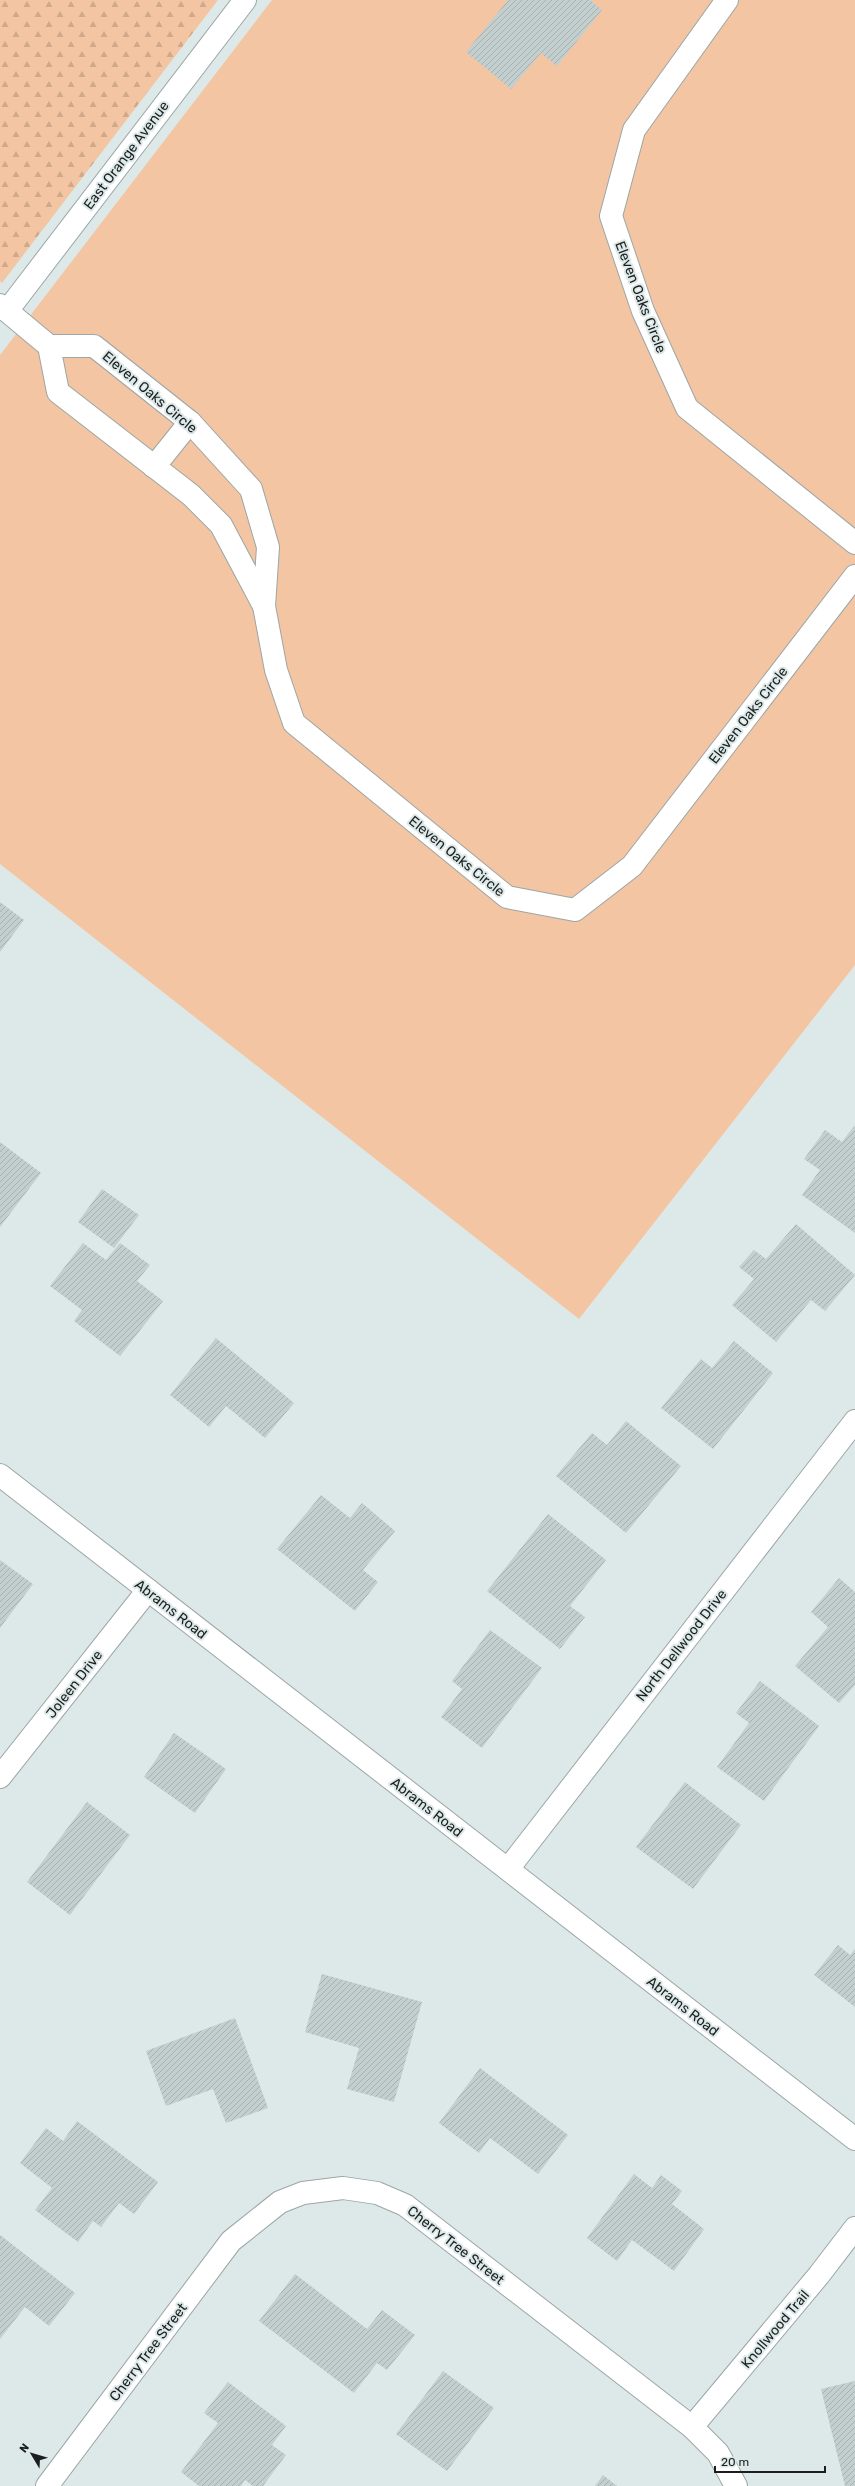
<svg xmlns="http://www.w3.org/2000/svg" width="855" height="2486" viewBox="0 0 855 2486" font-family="Rubik,sans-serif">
	<defs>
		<pattern id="forest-firs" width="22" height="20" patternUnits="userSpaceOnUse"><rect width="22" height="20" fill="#f3c5a2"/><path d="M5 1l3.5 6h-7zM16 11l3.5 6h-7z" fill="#d0a98b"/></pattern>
		<pattern id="building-hatch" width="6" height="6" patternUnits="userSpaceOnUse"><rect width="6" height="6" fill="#c3cece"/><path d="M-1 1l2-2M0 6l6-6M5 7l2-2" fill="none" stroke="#a7b0b0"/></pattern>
	</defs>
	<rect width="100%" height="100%" fill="#dde9e8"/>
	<polygon fill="#f3c5a2" points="272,0 855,0 855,965 579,1319 0,864 0,355"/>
	<polygon fill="url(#forest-firs)" points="0,0 218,0 2,283 0,281"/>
	<g fill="url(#building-hatch)">
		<polygon points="508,0 590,0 602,10 557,66 541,53 511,89 466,52"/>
		<polygon points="0,902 24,920 0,952"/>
		<polygon points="854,1126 855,1127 855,1233 802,1195 820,1170 804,1159 825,1130 842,1142"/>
		<polygon points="0,1142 41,1173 0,1227"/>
		<polygon points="102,1189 139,1215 114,1248 78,1222"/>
		<polygon points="796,1224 855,1275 825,1311 811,1300 776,1342 732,1305 754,1279 739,1267 754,1250 766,1259"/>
		<polygon points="83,1243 106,1260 120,1243 150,1265 137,1281 163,1301 120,1356 74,1321 82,1310 50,1286"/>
		<polygon points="216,1338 294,1403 265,1438 226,1406 209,1427 170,1395"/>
		<polygon points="734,1341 773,1373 713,1449 661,1408 701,1359 712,1368"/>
		<polygon points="626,1421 681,1466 626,1533 556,1476 592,1433 607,1445"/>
		<polygon points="321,1495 350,1518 362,1503 395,1531 363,1570 378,1582 355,1611 277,1549"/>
		<polygon points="548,1514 606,1560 570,1606 585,1617 560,1649 487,1591"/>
		<polygon points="0,1560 33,1584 0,1628"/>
		<polygon points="839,1578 855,1592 855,1685 839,1703 795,1666 828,1627 811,1612"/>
		<polygon points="490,1630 542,1668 482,1748 441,1717 462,1689 452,1681"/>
		<polygon points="760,1681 819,1726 764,1801 717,1767 749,1723 736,1713"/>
		<polygon points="174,1733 226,1769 195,1813 144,1777"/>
		<polygon points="685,1782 741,1825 693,1889 636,1847"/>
		<polygon points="87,1802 130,1835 70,1915 27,1882"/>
		<polygon points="838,1945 850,1955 855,1949 855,2007 814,1975"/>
		<polygon points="322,1974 422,2002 394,2102 347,2089 359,2048 305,2032"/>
		<polygon points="235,2018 268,2108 226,2123 213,2089 166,2106 146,2051"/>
		<polygon points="480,2068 568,2135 538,2174 490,2138 479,2153 439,2123"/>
		<polygon points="77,2121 158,2182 134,2214 119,2203 101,2227 93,2221 78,2242 35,2210 52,2188 20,2163 46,2128 63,2141"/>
		<polygon points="634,2174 652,2188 661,2175 682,2191 672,2204 704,2229 674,2271 632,2240 617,2261 587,2238"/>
		<polygon points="0,2235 75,2293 49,2326 25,2307 0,2339"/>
		<polygon points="295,2274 367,2329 382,2310 415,2335 387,2370 377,2363 354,2393 259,2321"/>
		<polygon points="443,2371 494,2408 447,2471 396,2434"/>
		<polygon points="855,2381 855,2486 845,2486 821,2389"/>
		<polygon points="228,2382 286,2426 272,2445 286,2455 263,2486 253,2486 245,2480 241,2486 199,2486 181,2472 218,2423 204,2413"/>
		<polygon points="603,2475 617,2486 595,2486"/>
	</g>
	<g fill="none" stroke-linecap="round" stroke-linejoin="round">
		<g stroke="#9ca6a6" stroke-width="24">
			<g id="minor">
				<polyline points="727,0 634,130 611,216 643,311 687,408 855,543"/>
				<polyline points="7,311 49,346 58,392 191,495 221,525 264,606"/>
				<polyline points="49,346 94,346 190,422 251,489 268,547 264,606 276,670 294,723 507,897 575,910 632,866 855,576"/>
				<polyline points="154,467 190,422"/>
				<polyline points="0,1777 148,1590"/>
				<polyline points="508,1869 855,1421"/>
				<polyline points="692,2427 819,2275 855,2228"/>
				<polyline points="47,2486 231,2241 280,2202 303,2193 343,2188 377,2193 405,2205 692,2427 718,2453 736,2486"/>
			</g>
		</g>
		<g stroke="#9ca6a6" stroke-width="24">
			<polyline id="tertiary" points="0,1475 855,2139"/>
		</g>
		<g stroke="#9ca6a6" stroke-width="24">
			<polyline id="primary" points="0,305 7,311 245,0"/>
		</g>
		<use href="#minor" stroke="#fff" stroke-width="22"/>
		<use href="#tertiary" stroke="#fff" stroke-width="22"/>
		<use href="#primary" stroke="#fff" stroke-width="22"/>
	</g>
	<g text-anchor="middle" stroke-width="4" stroke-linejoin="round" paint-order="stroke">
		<g font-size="14" fill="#1a1e1e" stroke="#dde9e8">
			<text transform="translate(126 155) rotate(-53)" y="5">East Orange Avenue</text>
			<text transform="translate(641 297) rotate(69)" y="5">Eleven Oaks Circle</text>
			<text transform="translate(150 392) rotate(40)" y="5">Eleven Oaks Circle</text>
			<text transform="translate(748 715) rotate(-52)" y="5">Eleven Oaks Circle</text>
			<text transform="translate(457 856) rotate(39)" y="5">Eleven Oaks Circle</text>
			<text transform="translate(171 1609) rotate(38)" y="5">Abrams Road</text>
			<text transform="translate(681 1645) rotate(-52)" y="5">North Dellwood Drive</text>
			<text transform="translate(74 1684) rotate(-52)" y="5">Joleen Drive</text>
			<text transform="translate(427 1807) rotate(38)" y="5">Abrams Road</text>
			<text transform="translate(683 2006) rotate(38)" y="5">Abrams Road</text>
			<text transform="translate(456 2245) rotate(38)" y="5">Cherry Tree Street</text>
			<text transform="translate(775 2329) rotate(-50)" y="5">Knollwood Trail</text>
			<text transform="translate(148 2352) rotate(-53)" y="5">Cherry Tree Street</text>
		</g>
	</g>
	<g transform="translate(32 2454) rotate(308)" stroke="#dde9e8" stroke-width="3" paint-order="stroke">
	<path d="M0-3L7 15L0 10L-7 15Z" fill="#1a1e1e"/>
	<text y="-6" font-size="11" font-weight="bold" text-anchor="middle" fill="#1a1e1e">N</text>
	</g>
	<path d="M715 2466v6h110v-6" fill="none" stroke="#1a1e1e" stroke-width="2"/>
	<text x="721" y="2466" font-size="12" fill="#1a1e1e" stroke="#dde9e8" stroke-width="3" paint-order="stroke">20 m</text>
</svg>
